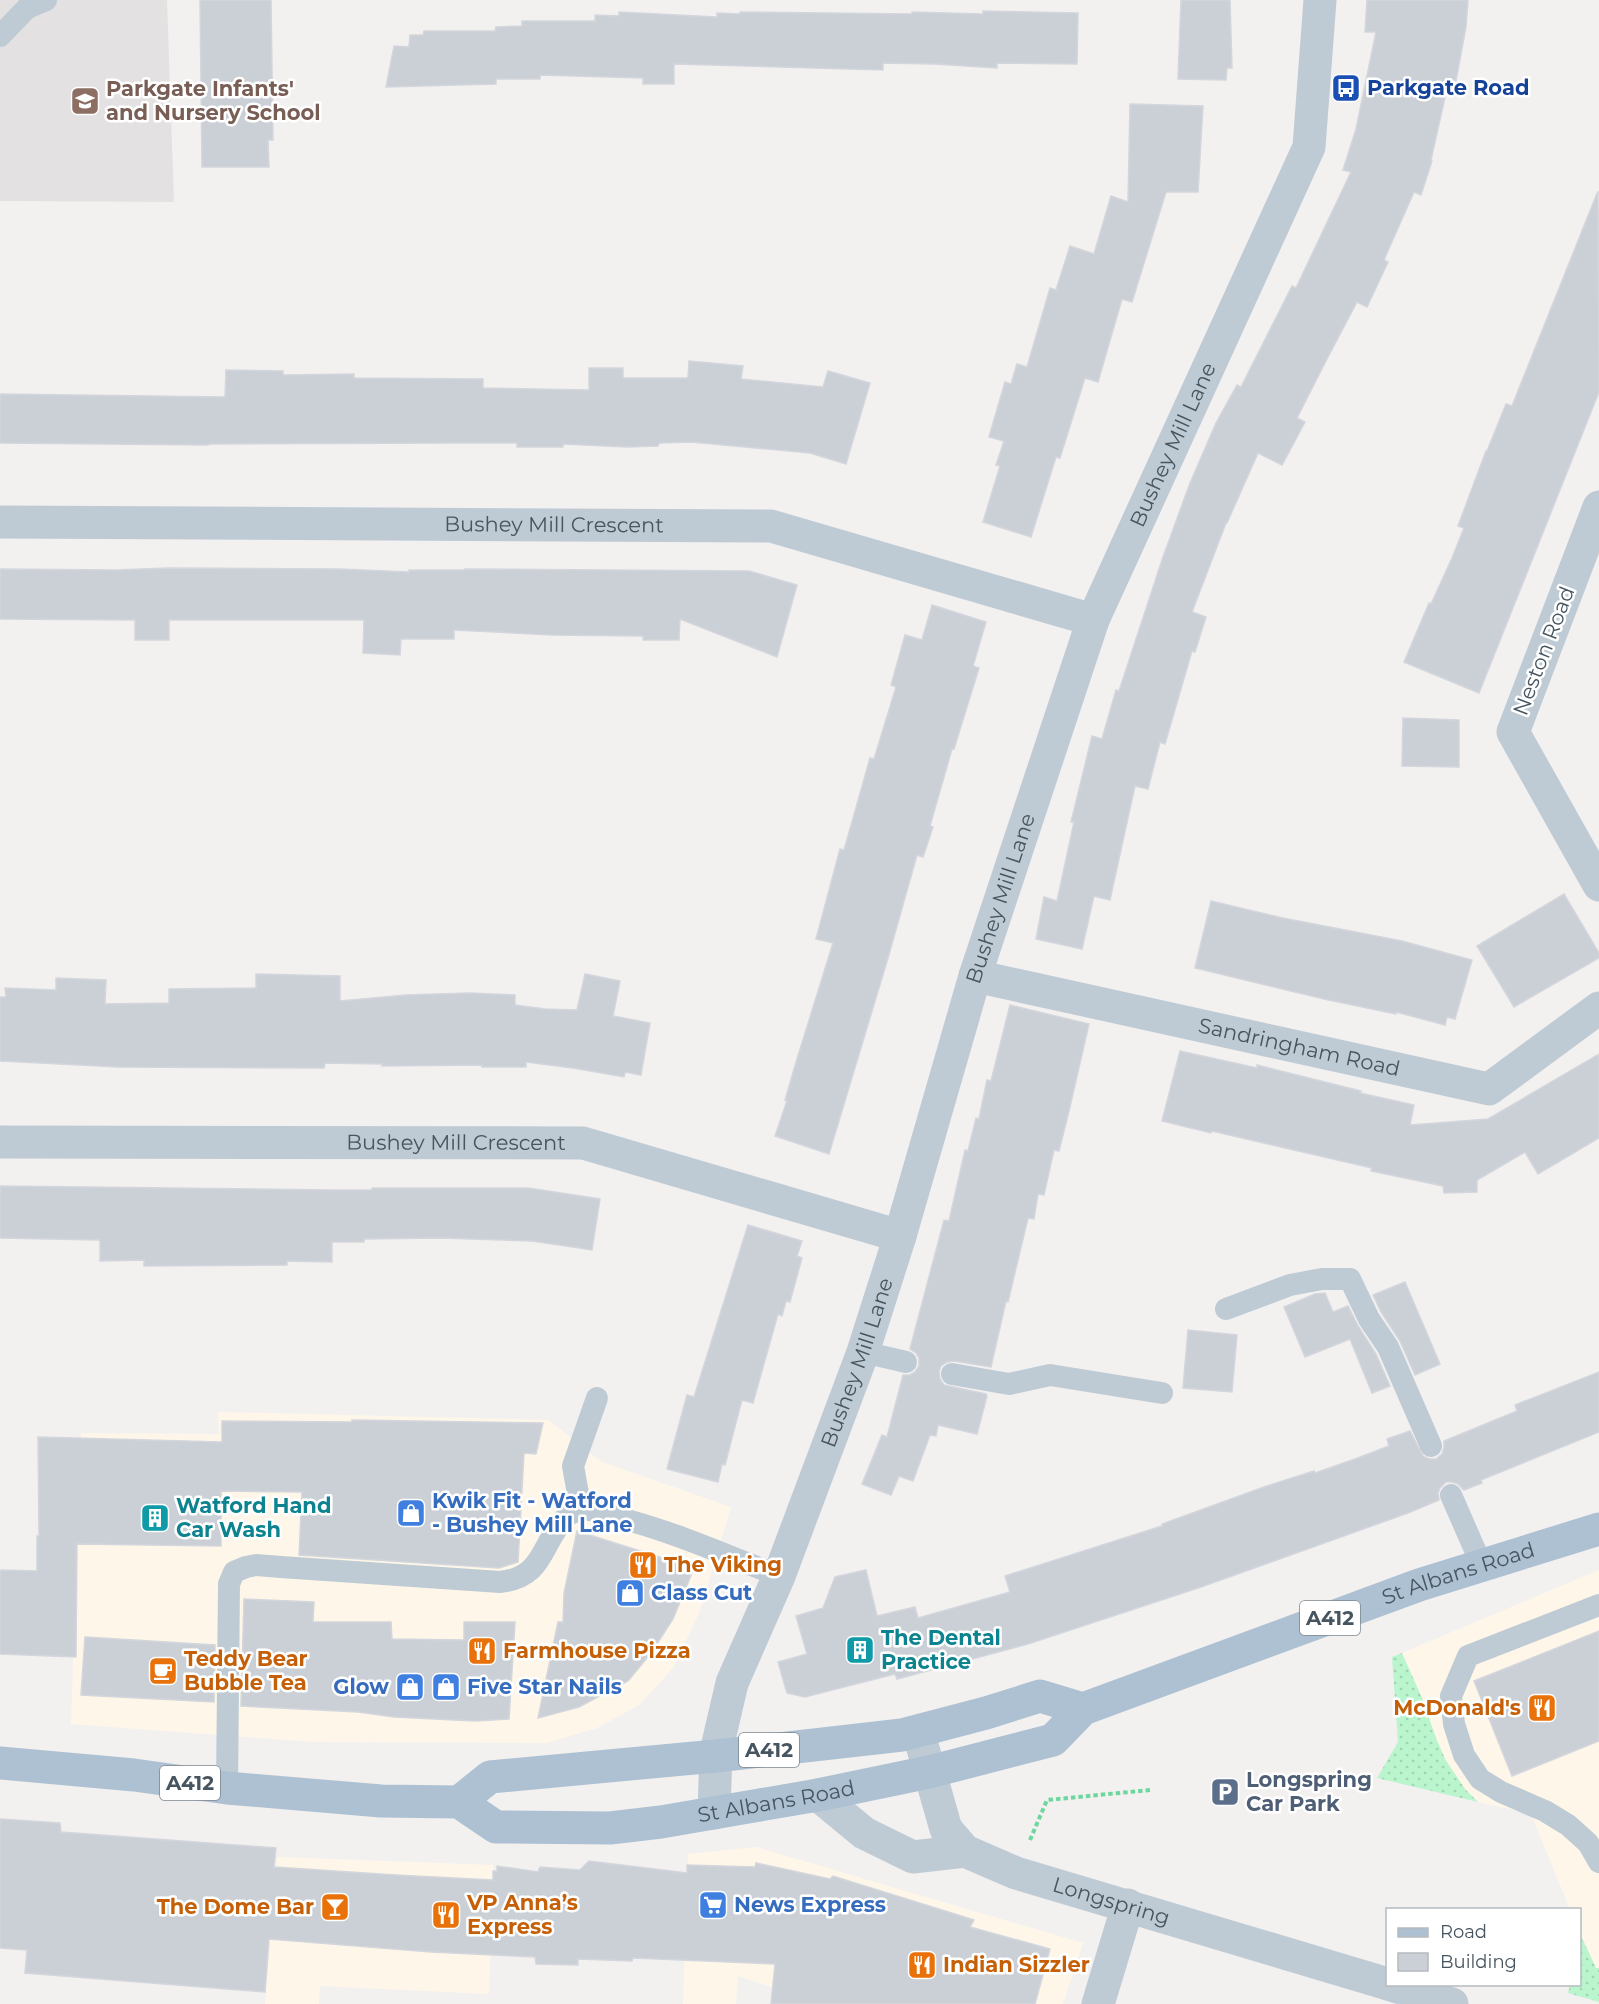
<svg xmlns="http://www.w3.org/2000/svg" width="1599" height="2004" viewBox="0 0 1599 2004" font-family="Montserrat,sans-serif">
	<defs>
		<pattern id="grass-dots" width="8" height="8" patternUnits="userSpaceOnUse" patternTransform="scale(1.5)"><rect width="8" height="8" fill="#baf5ce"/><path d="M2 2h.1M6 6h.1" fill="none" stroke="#a1d4b3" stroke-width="1.8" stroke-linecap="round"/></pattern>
	</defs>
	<rect width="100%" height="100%" fill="#f3f0f0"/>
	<g fill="#fef7e9">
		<polygon points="218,1412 548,1420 602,1462 731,1507 700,1611 673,1668 639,1705 597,1728 546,1743 314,1742 71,1724 81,1433 219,1434"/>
		<polygon points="1599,1570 1599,1974 1580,1933 1580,1910 1570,1909 1531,1814 1478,1802 1465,1789 1450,1768 1436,1738 1422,1698 1402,1653"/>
		<polygon points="756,1847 1083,1943 1063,2004 822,2004 738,1976 736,2004 683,2004 688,1854"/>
		<polygon points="277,1857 493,1865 489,1994 320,1986 319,2004 265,2004"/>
	</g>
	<polygon fill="#e4e1e2" points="0,0 167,0 174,202 0,201"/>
	<g fill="url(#grass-dots)">
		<polygon points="1402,1653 1422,1698 1436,1738 1445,1759 1465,1789 1478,1802 1377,1778 1398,1742 1392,1657"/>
		<polygon points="1581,1936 1596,1968 1599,1968 1599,2002 1568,1993 1570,1985 1580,1984"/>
	</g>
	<g fill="#cbd0d6" stroke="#d3d6dc" stroke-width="1.5">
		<polygon points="200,0 271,0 273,140 268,140 269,167 202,167"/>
		<polygon points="1181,0 1230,0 1232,68 1227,68 1226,80 1178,79"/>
		<polygon points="1367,0 1468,0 1466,27 1456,81 1449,79 1431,160 1432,161 1421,195 1414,192 1384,260 1388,262 1367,307 1357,302 1327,359 1297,418 1305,422 1282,465 1258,453 1227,523 1226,523 1192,612 1206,617 1195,652 1192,651 1165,744 1160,742 1148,789 1135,786 1110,900 1094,896 1082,949 1036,939 1044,897 1057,901 1074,822 1071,822 1092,736 1102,739 1116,690 1119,691 1163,557 1190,483 1216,423 1237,385 1241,387 1292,286 1296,288 1351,172 1343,170 1356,129 1376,32 1365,32"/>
		<polygon points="983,11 1078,13 1077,64 997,63 997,68 934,64 883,63 883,70 674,64 674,84 643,84 643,78 540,75 540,79 496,79 496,84 386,87 394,46 409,47 410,35 423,35 424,31 495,31 496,27 522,26 522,21 595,21 595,15 619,16 619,12 717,17 717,13 740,14 740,12 912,14 912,12 983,14"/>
		<polygon points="1130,104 1203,106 1198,192 1166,192 1132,302 1122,299 1098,382 1085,378 1060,458 1056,457 1031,537 983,522 1000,466 996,465 1004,441 989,437 1005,382 1011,384 1017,364 1027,367 1050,288 1056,290 1070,246 1094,254 1111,196 1128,202"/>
		<polygon points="1598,191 1599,392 1479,693 1404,662 1429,603 1431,604 1452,558 1464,528 1458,526 1486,451 1487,451 1506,404 1512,406"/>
		<polygon points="689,361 743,366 741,379 823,387 828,371 870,383 846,464 810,453 691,442 659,443 658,446 627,447 563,444 563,447 517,447 517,443 448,443 208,444 208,445 0,443 0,394 225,397 226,370 283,371 283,375 354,374 354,378 483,379 483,388 589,390 589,368 623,368 623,378 688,378"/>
		<polygon points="169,568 339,569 409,572 409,570 464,570 465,569 749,571 797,585 777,657 680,619 679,640 643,640 643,636 552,635 454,630 454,639 401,639 400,655 363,653 364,620 169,620 169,640 135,640 135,620 0,619 0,569 116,570"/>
		<polygon points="932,605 986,622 973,666 979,668 954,749 952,749 930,826 933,827 923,857 917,855 888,958 829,1154 775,1136 787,1101 785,1100 797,1059 833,943 816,939 840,849 844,850 870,758 874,759 896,687 891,685 905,635 922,640"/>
		<polygon points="1403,718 1459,720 1459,767 1402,766"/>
		<polygon points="1564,894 1599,953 1599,958 1514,1007 1477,946"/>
		<polygon points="1211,901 1283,918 1402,941 1472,960 1455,1019 1447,1017 1445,1025 1396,1012 1396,1014 1324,999 1195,968"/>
		<polygon points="256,974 340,976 340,1001 406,995 469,993 515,995 515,1005 545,1009 577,1010 585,974 620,981 613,1016 650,1023 641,1075 625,1072 624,1077 573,1068 526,1062 526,1067 482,1067 482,1065 382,1066 382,1064 325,1063 324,1068 119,1067 0,1061 0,997 6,997 5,988 56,990 56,978 106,980 105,1004 169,1003 169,989 256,988"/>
		<polygon points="1010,1005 1089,1024 1069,1111 1059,1151 1054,1150 1044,1195 1038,1194 1034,1219 1028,1218 1008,1302 1006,1301 991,1367 954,1361 947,1362 941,1366 939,1371 940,1379 944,1385 986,1394 987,1396 977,1434 938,1425 936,1436 930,1435 913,1481 899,1476 891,1495 862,1484 882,1435 887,1437 903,1375 910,1375 915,1372 919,1366 919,1358 916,1353 910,1349 944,1220 949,1221 965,1150 968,1151 976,1118 979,1119 987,1080 991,1081"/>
		<polygon points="1180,1051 1257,1068 1257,1065 1361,1091 1360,1093 1414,1105 1410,1125 1488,1119 1599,1054 1599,1138 1538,1174 1525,1152 1477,1180 1477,1192 1444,1193 1443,1186 1371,1171 1372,1168 1212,1131 1211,1133 1162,1121"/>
		<polygon points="0,1186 333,1190 372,1190 372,1188 528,1188 600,1199 592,1250 532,1241 440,1238 364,1239 364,1242 332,1242 332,1262 287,1261 287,1265 144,1266 144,1260 100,1261 100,1240 0,1238"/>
		<polygon points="748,1225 802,1241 797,1256 802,1258 790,1302 786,1301 782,1316 778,1314 753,1403 742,1400 725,1465 722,1464 718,1482 667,1469 687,1395 694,1397"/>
		<polygon points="1405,1282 1440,1364 1415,1375 1400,1341 1381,1312 1373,1295"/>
		<polygon points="1325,1293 1333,1312 1348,1306 1358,1326 1376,1354 1390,1386 1372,1393 1350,1339 1305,1357 1284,1307 1315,1294"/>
		<polygon points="1188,1330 1237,1335 1232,1392 1183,1388"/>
		<polygon points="1599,1372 1599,1432 1481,1480 1482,1483 1464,1490 1458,1484 1452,1482 1446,1482 1440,1488 1438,1493 1439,1500 1408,1513 1201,1587 1028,1644 897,1679 895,1674 805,1697 787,1693 778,1662 807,1654 796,1616 823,1608 835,1577 866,1570 877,1616 915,1607 918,1618 1010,1592 1005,1576 1162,1526 1162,1524 1264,1487 1314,1471 1315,1473 1355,1459 1389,1446 1387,1439 1410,1431 1423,1456 1429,1459 1436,1459 1442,1454 1444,1448 1444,1441 1517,1411 1515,1405"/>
		<polygon points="352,1420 543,1423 536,1454 524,1453 518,1562 499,1568 299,1555 302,1492 221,1491 221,1546 77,1544 76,1657 0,1654 0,1570 37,1571 37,1536 39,1536 38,1437 222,1442 222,1421 352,1422"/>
		<polygon points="577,1531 694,1568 673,1619 651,1653 628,1681 579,1707 538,1718 558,1622 563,1622 564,1593"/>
		<polygon points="244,1599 314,1602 313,1622 391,1622 392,1639 464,1640 464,1622 515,1622 509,1719 475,1721 394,1717 358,1712 241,1706"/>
		<polygon points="1599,1631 1599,1741 1512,1776 1474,1681"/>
		<polygon points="85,1637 215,1645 214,1702 81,1695"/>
		<polygon points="0,1819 60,1823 61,1832 276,1848 274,1867 396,1875 493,1880 493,1871 497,1871 497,1866 538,1872 540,1867 580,1870 589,1861 687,1873 687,1865 755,1867 756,1863 830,1879 833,1876 974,1920 970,1927 1050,1949 1035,2004 771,2004 775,1964 633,1958 632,1961 578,1959 578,1965 536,1964 535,1957 431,1952 269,1939 265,1992 25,1973 27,1950 0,1948"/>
	</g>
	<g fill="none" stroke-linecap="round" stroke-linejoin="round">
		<polyline stroke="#6ed79f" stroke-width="4" stroke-dasharray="4.5 3" stroke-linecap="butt" points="1030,1840 1047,1800 1150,1790"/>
		<g stroke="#bfcbd4" stroke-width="22">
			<polyline points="0,36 27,8 46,0"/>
			<polyline points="1226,1309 1290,1285 1322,1279 1350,1279 1369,1319 1388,1347 1431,1446"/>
			<polyline points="863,1352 906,1362"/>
			<polyline points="952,1374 1009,1384 1050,1375 1162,1393"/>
			<polyline points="1451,1495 1482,1566"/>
			<polyline points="581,1510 573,1466 597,1398"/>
			<polyline points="1599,1605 1468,1656 1451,1696 1454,1724 1464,1755 1480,1779 1501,1792 1545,1811 1568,1825 1588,1843 1599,1862"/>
			<path d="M227,1788l2,-204 5,-12 12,-5 10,-2 25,2 219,15c46,-5 40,-40 68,-67 3,-2 9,-4 12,-5 12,-2 25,4 36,7 56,14 110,38 163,59"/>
		</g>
		<g stroke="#bfcbd4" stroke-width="33">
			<polyline points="1599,507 1513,732 1599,885"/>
			<path id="s1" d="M0,522l771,4 322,94"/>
			<path id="s2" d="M975,976l514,113 110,-81"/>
			<path id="s3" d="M0,1142l583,1 317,93"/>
			<path id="s4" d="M918,1731l28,98 19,22 51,22 372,111"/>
			<polyline points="818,1795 864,1833 913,1857 965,1851"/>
			<polyline points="1388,1984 1452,2004"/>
			<polyline points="1098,2004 1128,1905"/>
		</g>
		<path stroke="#bfcbd4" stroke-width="33" id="s5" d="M714,1813l2,-61 16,-69 47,-107 84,-224 37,-116 75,-260 118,-356 216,-473 11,-147"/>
		<g stroke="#adc1d2" stroke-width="33">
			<path id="s6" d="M0,1763l134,12 93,13 154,13 78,1 37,25 114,1 51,-6 157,-27 111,-23 124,-32 30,-31 336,-124 180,-56"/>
			<polyline points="459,1802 490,1777 716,1756 902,1735 986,1713 1040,1696 1083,1709"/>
		</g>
	</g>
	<defs>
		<g id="bus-square" transform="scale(1.5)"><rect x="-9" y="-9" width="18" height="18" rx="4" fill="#1a4fb4" stroke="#fff"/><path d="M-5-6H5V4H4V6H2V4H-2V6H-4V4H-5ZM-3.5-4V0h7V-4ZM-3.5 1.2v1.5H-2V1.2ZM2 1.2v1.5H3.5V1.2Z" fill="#fff"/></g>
		<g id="school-square" transform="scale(1.5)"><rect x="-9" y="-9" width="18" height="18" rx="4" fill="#8d6e63" stroke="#fff"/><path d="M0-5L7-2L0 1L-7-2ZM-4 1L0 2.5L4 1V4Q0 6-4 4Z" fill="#fff"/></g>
		<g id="shop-square" transform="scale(1.5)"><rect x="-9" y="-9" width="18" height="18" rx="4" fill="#3f7fe0" stroke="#fff"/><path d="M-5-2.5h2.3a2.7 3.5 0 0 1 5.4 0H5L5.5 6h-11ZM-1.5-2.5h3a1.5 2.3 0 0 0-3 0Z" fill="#fff"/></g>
		<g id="building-square" transform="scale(1.5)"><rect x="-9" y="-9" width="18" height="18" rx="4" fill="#0f9aa8" stroke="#fff"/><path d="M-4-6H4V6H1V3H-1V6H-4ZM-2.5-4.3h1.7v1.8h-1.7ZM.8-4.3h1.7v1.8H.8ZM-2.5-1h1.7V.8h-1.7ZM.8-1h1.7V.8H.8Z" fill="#fff"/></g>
		<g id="restaurant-square" transform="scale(1.5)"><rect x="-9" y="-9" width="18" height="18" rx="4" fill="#e8710a" stroke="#fff"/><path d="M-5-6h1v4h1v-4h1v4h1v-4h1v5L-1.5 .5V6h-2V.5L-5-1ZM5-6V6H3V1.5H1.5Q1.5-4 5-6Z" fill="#fff"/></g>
		<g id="cafe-square" transform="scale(1.5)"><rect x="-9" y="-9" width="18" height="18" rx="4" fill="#e8710a" stroke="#fff"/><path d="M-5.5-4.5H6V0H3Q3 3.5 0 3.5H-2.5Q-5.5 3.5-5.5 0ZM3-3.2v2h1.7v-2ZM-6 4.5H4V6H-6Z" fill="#fff"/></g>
		<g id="parking-square" transform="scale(1.5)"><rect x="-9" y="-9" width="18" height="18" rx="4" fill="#5c6f8a" stroke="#fff"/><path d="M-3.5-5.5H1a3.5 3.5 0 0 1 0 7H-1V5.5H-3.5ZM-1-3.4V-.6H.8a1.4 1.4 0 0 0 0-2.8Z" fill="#fff"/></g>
		<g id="supermarket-square" transform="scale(1.5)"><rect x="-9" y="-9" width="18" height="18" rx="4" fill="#3f7fe0" stroke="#fff"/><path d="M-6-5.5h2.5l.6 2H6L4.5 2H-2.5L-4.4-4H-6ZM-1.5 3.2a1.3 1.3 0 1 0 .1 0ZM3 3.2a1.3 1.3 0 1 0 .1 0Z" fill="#fff"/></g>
		<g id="bar-square" transform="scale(1.5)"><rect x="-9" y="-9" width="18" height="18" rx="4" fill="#e8710a" stroke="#fff"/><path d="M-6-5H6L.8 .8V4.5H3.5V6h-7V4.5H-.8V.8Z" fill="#fff"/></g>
	</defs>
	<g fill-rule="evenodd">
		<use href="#bus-square" x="1346" y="88"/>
		<use href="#school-square" x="85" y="101"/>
		<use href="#shop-square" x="411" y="1513"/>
		<use href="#building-square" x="155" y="1518"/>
		<use href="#restaurant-square" x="643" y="1565"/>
		<use href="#shop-square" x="630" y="1593"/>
		<use href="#building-square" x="860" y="1650"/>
		<use href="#restaurant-square" x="482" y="1651"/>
		<use href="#cafe-square" x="163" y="1671"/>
		<use href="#shop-square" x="410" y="1687"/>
		<use href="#shop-square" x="446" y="1687"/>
		<use href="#restaurant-square" x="1542" y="1708"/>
		<use href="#parking-square" x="1225" y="1792"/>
		<use href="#supermarket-square" x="713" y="1905"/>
		<use href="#bar-square" x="335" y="1907"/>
		<use href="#restaurant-square" x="446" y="1915"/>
		<use href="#restaurant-square" x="922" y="1965"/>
	</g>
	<g text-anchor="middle" stroke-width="5" stroke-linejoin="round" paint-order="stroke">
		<g fill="#fff" stroke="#7e8890" stroke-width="1.5">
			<rect x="1300" y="1601" width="60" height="34" rx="4.5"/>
			<rect x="739" y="1733" width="60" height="34" rx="4.5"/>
			<rect x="160" y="1766" width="60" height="34" rx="4.5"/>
		</g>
		<g font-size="20" font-weight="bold" fill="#465560">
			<text x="1330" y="1625">A412</text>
			<text x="769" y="1757">A412</text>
			<text x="190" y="1790">A412</text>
		</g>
		<g font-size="21" font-weight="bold" fill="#164399" stroke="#fff" text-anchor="start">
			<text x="1367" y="95">Parkgate Road</text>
		</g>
		<g font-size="21" font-weight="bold" fill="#785e54" stroke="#fff" text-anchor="start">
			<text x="106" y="96">Parkgate Infants'<tspan x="106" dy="24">and Nursery School</tspan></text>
		</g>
		<g font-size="21" fill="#465560" stroke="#fff">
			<text dy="7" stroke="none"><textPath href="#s5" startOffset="1448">Bushey Mill Lane</textPath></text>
			<text dy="7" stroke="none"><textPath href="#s1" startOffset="554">Bushey Mill Crescent</textPath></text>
			<text transform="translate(1544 651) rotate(-69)" y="7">Neston Road</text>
			<text dy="7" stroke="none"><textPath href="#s5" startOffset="962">Bushey Mill Lane</textPath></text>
			<text dy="7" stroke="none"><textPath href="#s2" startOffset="332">Sandringham Road</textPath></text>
			<text dy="7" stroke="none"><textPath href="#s3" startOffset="456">Bushey Mill Crescent</textPath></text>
			<text dy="7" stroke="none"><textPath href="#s5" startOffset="476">Bushey Mill Lane</textPath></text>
			<text dy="7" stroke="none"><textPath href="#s6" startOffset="1514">St Albans Road</textPath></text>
			<text dy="7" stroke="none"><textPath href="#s6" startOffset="788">St Albans Road</textPath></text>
			<text dy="7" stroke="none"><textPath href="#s4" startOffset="286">Longspring</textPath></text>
		</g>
		<g font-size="21" font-weight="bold" fill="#366cbe" stroke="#fff" text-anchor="start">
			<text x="432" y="1508">Kwik Fit - Watford<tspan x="432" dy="24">- Bushey Mill Lane</tspan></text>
			<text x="651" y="1600">Class Cut</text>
			<text x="389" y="1694" text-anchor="end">Glow</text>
			<text x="467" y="1694">Five Star Nails</text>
			<text x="734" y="1912">News Express</text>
		</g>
		<g font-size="21" font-weight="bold" fill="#0d838f" stroke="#fff" text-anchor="start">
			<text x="176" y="1513">Watford Hand<tspan x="176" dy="24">Car Wash</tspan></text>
			<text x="881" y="1645">The Dental<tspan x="881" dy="24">Practice</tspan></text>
		</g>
		<g font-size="21" font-weight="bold" fill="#c56008" stroke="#fff" text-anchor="start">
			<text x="664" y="1572">The Viking</text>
			<text x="503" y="1658">Farmhouse Pizza</text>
			<text x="184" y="1666">Teddy Bear<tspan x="184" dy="24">Bubble Tea</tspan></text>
			<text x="1521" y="1715" text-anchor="end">McDonald's</text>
			<text x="467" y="1910">VP Anna’s<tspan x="467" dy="24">Express</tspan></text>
			<text x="314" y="1914" text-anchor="end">The Dome Bar</text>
			<text x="943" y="1972">Indian Sizzler</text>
		</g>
		<g font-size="21" font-weight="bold" fill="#4e5e75" stroke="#fff" text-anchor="start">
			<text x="1246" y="1787">Longspring<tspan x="1246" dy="24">Car Park</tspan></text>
		</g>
	</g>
	<rect x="1386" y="1908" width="195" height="78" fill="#ffffff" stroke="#b5bbbf" stroke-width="1.5"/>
	<rect x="1398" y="1928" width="30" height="9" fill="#adc1d2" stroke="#b5bbbf" stroke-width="1.5"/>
	<text x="1440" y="1938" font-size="18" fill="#465560">Road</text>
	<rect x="1398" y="1953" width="30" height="18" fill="#cbd0d6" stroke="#b5bbbf" stroke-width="1.5"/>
	<text x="1440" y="1968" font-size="18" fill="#465560">Building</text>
</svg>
